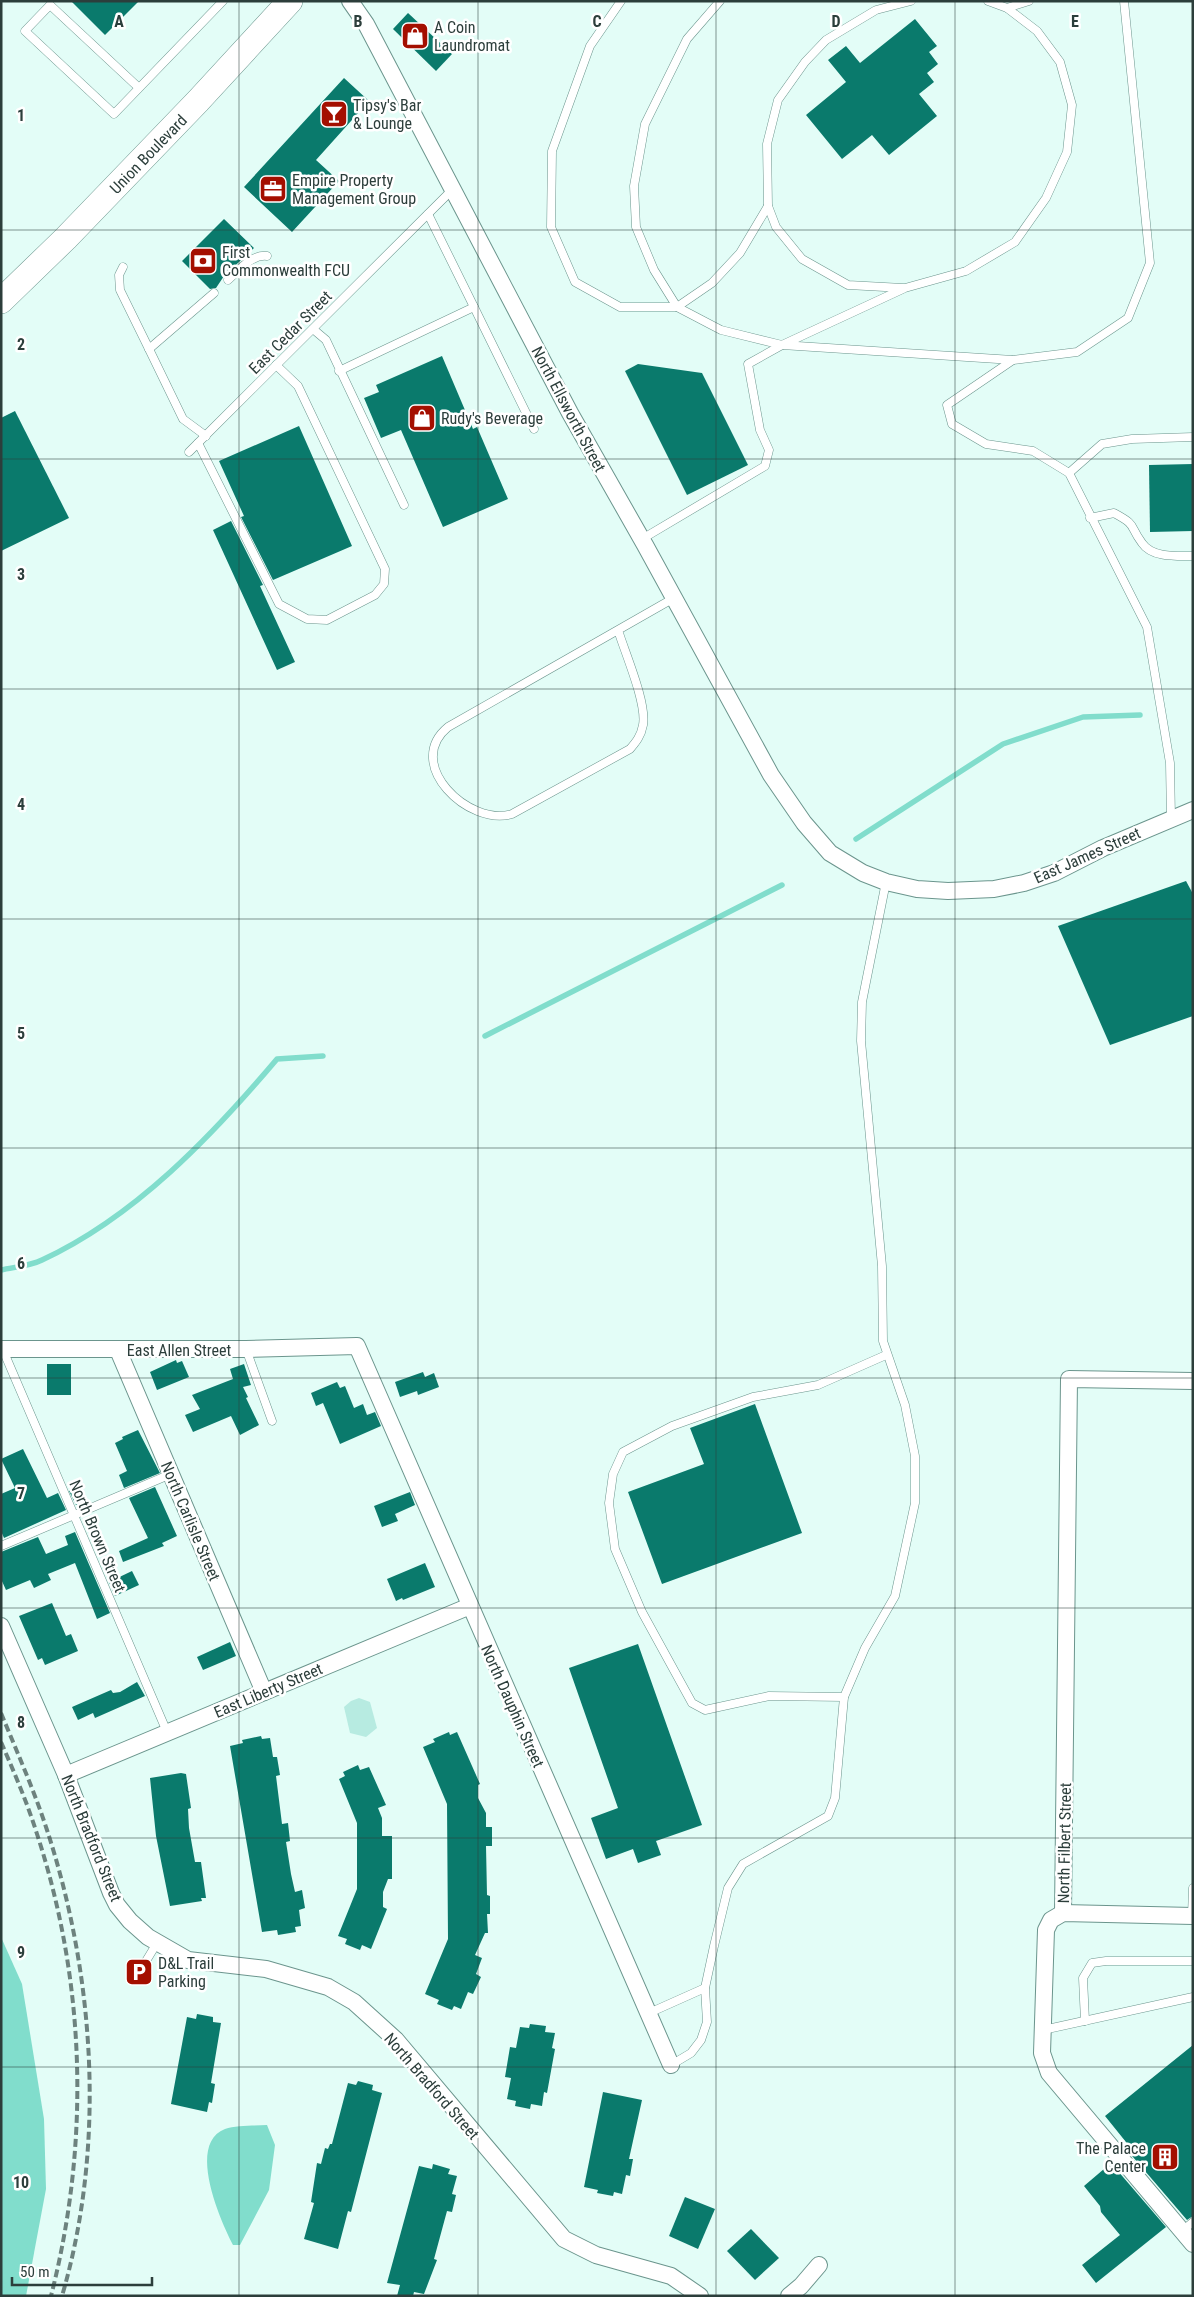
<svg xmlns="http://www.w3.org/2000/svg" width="1194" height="2297" viewBox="0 0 1194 2297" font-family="'Roboto Condensed',sans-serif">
	<rect width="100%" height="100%" fill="#e3fdf7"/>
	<polygon fill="#b7ebe1" points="359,1698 370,1702 377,1728 366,1737 350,1733 344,1707 351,1701"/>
	<g fill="#81ddcc">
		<polygon points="1,1937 22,1984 44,2119 46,2189 26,2296 1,2296"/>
		<path d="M267,2125l8,20 -6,45 -29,55h-7c-12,-23 -47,-101 -8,-116 11,-4 29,-3 42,-4z"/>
	</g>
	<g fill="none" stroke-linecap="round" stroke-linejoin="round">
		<g stroke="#81ddcc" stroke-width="5.5">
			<polyline points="856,839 1003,744 1083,717 1140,715"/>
			<polyline points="485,1036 782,885"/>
			<path d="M1,1270c13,-3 29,-4 41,-10 93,-43 170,-124 235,-201l46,-3"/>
		</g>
	</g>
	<g fill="#0a7a6c">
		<polygon points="71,1 139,1 105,35"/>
		<polygon points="408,13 452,54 436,71 393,29"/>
		<polygon points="915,19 937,46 929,52 938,64 927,73 934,82 919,94 937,116 889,155 872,135 842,159 806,115 846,82 828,60 846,46 860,63"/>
		<polygon points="344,78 369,101 316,160 339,181 292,232 244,187"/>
		<polygon points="224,219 254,248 224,276 216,288 210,289 182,261"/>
		<polygon points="442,356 473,429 477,427 508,499 443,527 401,430 381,438 364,398 379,392 376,385"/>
		<polygon points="638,364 702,373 748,465 687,495 625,371"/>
		<polygon points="15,411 69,518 1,551 1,418"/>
		<polygon points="299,426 352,546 273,580 241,517 244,516 219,461"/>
		<polygon points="1193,464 1193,531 1150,532 1149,465"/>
		<polygon points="231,521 263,585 260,586 295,662 277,670 213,530"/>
		<polygon points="1186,881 1193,894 1193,1016 1110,1045 1058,926"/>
		<polygon points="176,1360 177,1363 182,1361 189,1377 157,1390 150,1372"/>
		<rect x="47" y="1364" width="24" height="31"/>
		<polygon points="244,1364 251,1385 243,1387 248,1397 246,1398 259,1425 240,1435 231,1416 193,1432 185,1415 200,1409 192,1395 233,1379 230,1369"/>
		<polygon points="423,1372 425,1377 434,1373 439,1387 418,1395 417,1391 400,1397 395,1382"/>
		<polygon points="337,1382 340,1388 345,1386 354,1408 363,1404 367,1415 375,1412 381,1426 340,1444 323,1403 316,1406 311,1393"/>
		<polygon points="755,1404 802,1533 662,1584 628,1492 704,1464 690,1428"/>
		<polygon points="138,1430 160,1473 124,1488 119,1475 127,1471 115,1443 123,1439 122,1437"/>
		<polygon points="23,1449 47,1498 58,1493 66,1510 4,1538 1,1531 1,1494 15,1488 1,1459"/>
		<polygon points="78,1487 84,1502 76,1505 69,1491"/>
		<polygon points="155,1487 177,1536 162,1543 164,1546 123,1562 119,1551 148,1538 129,1498"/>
		<polygon points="410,1492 415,1505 395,1514 398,1521 382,1527 374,1506"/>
		<polygon points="75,1532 110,1613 97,1619 75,1563 48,1574 51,1580 34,1588 30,1580 6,1590 1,1579 1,1552 38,1537 46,1554 68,1545 65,1536"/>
		<polygon points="425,1563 435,1587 403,1600 402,1598 396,1601 387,1579"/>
		<polygon points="132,1571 139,1585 115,1596 109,1582"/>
		<polygon points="52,1603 66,1636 71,1634 78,1651 45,1665 42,1658 38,1660 19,1616"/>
		<polygon points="230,1642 236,1656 203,1670 197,1657"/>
		<polygon points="638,1644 702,1825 656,1841 661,1855 638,1863 633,1849 606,1859 591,1818 618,1808 569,1668"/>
		<polygon points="137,1682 145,1696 95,1718 93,1713 78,1720 72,1707 111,1690 113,1693 120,1692"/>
		<polygon points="449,1732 450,1735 457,1732 480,1784 478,1785 478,1798 486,1813 486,1827 492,1827 492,1846 486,1846 487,1895 490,1896 490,1914 487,1914 488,1933 485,1933 475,1955 482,1958 476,1974 481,1977 473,1994 468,1992 461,2009 454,2006 452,2010 437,2004 439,2000 425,1994 448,1939 447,1804 423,1747 435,1742 433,1739"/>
		<polygon points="261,1736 262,1739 270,1738 273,1757 277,1757 280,1775 276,1776 282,1824 288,1823 290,1841 286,1842 291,1874 295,1892 302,1890 305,1908 299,1910 301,1926 295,1927 296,1932 278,1935 277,1930 262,1932 230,1746 243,1743 242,1740"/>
		<polygon points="358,1765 360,1770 369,1767 386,1805 378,1808 382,1818 382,1836 392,1836 392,1879 388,1879 383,1892 383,1907 387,1909 371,1949 362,1945 360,1950 345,1944 347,1939 338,1936 357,1889 357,1823 339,1779 345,1776 343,1772"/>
		<polygon points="181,1773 186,1774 191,1808 188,1809 189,1828 195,1862 201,1862 206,1898 201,1898 202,1901 170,1906 156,1836 150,1778"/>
		<polygon points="197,2014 213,2017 213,2022 221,2023 211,2083 215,2084 212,2103 209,2102 207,2112 171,2104 187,2017 196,2019"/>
		<polygon points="530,2024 546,2026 545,2032 555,2033 552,2048 555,2049 547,2093 544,2092 542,2106 531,2104 530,2109 515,2106 516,2101 507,2099 511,2078 505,2077 510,2047 516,2048 520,2027 529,2028"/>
		<polygon points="1193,2045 1193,2216 1187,2220 1127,2150 1130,2147 1105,2116"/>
		<polygon points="358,2081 373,2085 372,2090 382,2093 351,2212 348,2211 338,2249 304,2239 314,2203 311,2202 317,2163 321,2164 325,2148 328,2149 330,2144 332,2144 348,2083 356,2085"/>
		<polygon points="603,2092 642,2100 629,2159 633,2159 630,2176 626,2175 622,2194 614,2192 613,2196 597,2193 598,2190 584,2187"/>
		<polygon points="1111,2163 1166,2227 1096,2283 1082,2265 1120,2235 1101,2212 1100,2206 1084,2186"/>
		<polygon points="433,2164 450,2169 448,2174 457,2176 452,2194 456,2195 452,2212 447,2211 434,2259 437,2260 424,2294 414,2292 413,2296 397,2296 400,2285 387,2283 410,2199 419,2166 432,2169"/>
		<polygon points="685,2197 715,2209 698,2249 669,2236"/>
		<polygon points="751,2229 779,2258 755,2280 727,2251"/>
	</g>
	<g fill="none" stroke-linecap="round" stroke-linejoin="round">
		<g stroke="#6b958d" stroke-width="9">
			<g id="service">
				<polyline points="621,1 590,46 552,151 551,227 575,282 620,307 677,307 712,283 740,253 768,206"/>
				<polyline points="720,1 687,39 645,124 634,186 636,227 654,270 677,307 721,330 782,345 1013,360 1077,352 1128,318 1150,263 1124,1"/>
				<polyline points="1007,8 1029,1"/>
				<polyline points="138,87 50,5 25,31 114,114 223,1"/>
				<polyline points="123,267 119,275 120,290 149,349 183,419 206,436"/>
				<path d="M228,280c11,-10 24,-26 39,-24"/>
				<polyline points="903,288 848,285 802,259 776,227 768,206 767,144 778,100 805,62 826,40 876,10 911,1"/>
				<polyline points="474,307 534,429"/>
				<polyline points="313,329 326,340 404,505"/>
				<polyline points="149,349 214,293"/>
				<polyline points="1013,360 947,405 952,424 986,444 1033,451 1069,473 1147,627 1170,763 1171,819"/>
				<polyline points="339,371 474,307 428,214"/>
				<polyline points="198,443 279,604 307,619 327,620 375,595 384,584 385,569 298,386 276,365"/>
				<polyline points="189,452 453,189"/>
				<polyline points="1069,473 1102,444 1132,439 1193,437"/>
				<path d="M1090,518l24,-5c24,13 14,11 28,30 10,15 35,13 51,13"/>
				<polyline points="642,539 765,466 769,450 760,430 748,364 782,345 905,288 966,271 1015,242 1046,198 1067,152 1072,105 1060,62 1037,31 1007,8 988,1"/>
				<path d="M618,630c7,23 29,73 25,95 -2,11 -7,17 -13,24l-118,65c-43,13 -109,-50 -64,-87l226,-129"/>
				<polyline points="246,1349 272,1421"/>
				<polyline points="3,1350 167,1732"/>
				<polyline points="1,1546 171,1474"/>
				<polyline points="844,1697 769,1696 705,1710 692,1703 642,1612 615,1549 609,1503 613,1474 623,1452 672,1426 753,1397 818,1385 886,1355"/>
				<polyline points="1192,1916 1193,1888"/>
				<polyline points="143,1966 157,1943"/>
				<polyline points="649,2013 705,1988"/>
				<polyline points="1085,2021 1083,1978 1092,1963 1106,1961 1193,1961"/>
				<polyline points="1043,2030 1193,1997"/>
				<polyline points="671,2065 691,2053 701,2040 707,2022 705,1988 714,1946 728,1888 743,1864 828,1816 835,1798 844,1697 865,1648 895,1596 915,1503 915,1456 905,1405 883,1341 882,1266 861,1041 862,1002 886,882"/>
				<polyline points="1182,2231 1193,2222"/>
			</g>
		</g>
		<g stroke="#6b958d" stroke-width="18">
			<g id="minor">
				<polyline points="350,1 366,24 570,413 645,545 771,775 804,823 830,853 863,873 886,882 917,889 948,891 994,889 1024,883 1054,873 1103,848 1193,810"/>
				<polyline points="1,1349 246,1349 357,1346 671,2065"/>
				<polyline points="118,1350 264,1692"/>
				<polyline points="1,1626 66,1775 111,1893 117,1905 130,1921 148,1937 188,1960 266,1969 328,1987 354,2002 396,2040 564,2239 596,2255 671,2276 700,2296"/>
				<polyline points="66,1775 470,1606"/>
				<polyline points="1063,1913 1069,1379 1193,1381"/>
				<polyline points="1193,1916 1063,1913 1051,1920 1046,1930 1042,2053 1049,2073 1193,2244"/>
				<polyline points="789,2296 801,2286 819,2265"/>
			</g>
		</g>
		<g stroke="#6b958d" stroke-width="26">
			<polyline id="primary" points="1,301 66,238 198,101 290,1"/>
		</g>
		<use href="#service" stroke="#fff" stroke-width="8"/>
		<use href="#minor" stroke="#fff" stroke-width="16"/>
		<use href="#primary" stroke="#fff" stroke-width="25"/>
		<g stroke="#6d827e" stroke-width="4" stroke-dasharray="8 4" stroke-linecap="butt">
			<path d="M1,1713c16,39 33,77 46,117 48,147 59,316 15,466"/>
			<path d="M1,1742c13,30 26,60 36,92 49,150 53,309 14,462"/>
		</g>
	</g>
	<path fill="none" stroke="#2c3e3b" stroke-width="1" stroke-opacity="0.55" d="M239,1v2295M478,1v2295M716,1v2295M955,1v2295M1,230h1192M1,459h1192M1,689h1192M1,919h1192M1,1148h1192M1,1378h1192M1,1608h1192M1,1838h1192M1,2067h1192"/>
	<defs>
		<g id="shop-square" transform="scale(1.4375)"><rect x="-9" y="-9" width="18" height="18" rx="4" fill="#a40f00" stroke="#fff"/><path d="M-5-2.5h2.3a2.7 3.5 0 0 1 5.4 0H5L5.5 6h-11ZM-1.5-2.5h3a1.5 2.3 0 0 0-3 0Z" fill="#fff"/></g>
		<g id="bar-square" transform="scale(1.4375)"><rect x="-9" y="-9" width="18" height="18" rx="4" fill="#a40f00" stroke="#fff"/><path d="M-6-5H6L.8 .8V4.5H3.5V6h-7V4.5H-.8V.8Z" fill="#fff"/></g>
		<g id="office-square" transform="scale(1.4375)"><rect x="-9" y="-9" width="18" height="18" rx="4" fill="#a40f00" stroke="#fff"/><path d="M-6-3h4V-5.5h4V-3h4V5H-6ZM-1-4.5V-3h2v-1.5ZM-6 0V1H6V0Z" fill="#fff"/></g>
		<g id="bank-square" transform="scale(1.4375)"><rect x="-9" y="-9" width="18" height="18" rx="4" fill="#a40f00" stroke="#fff"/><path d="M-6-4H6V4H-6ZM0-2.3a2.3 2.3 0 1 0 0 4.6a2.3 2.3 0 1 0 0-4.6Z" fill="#fff"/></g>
		<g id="parking-square" transform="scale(1.4375)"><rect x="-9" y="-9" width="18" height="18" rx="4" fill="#a40f00" stroke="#fff"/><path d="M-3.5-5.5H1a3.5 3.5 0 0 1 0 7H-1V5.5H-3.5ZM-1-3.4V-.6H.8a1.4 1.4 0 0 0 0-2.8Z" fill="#fff"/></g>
		<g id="building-square" transform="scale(1.4375)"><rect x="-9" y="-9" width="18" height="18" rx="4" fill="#a40f00" stroke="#fff"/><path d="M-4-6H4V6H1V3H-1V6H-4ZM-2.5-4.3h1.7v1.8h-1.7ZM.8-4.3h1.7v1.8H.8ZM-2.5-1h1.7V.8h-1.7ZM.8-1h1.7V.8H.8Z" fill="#fff"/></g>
	</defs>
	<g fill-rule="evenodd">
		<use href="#shop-square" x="415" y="36"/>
		<use href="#bar-square" x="334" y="114"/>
		<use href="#office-square" x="273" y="189"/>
		<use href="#bank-square" x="203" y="261"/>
		<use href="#shop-square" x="422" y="418"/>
		<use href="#parking-square" x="139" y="1972"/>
		<use href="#building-square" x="1165" y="2157"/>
	</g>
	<g text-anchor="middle" stroke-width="5" stroke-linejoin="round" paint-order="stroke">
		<g font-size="16" fill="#2c3e3b" stroke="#fff" text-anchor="start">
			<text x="434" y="33">A Coin<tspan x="434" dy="18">Laundromat</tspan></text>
			<text x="353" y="111">Tipsy's Bar<tspan x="353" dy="18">&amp; Lounge</tspan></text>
			<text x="292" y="186">Empire Property<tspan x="292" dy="18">Management Group</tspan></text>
			<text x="222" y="258">First<tspan x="222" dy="18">Commonwealth FCU</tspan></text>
			<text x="441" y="424">Rudy's Beverage</text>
			<text x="158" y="1969">D&amp;L Trail<tspan x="158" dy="18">Parking</tspan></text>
			<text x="1146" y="2154" text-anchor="end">The Palace<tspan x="1146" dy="18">Center</tspan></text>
		</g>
		<g font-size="16" fill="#2c3e3b" stroke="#fff">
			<text transform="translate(148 154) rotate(-46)" y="6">Union Boulevard</text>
			<text transform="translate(290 332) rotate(-45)" y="6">East Cedar Street</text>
			<text transform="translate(569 409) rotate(62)" y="6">North Ellsworth Street</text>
			<text transform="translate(1087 855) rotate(-24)" y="6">East James Street</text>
			<text x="179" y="1356">East Allen Street</text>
			<text transform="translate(191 1521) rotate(67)" y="6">North Carlisle Street</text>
			<text transform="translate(98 1536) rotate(67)" y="6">North Brown Street</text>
			<text transform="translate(268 1690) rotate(-23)" y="6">East Liberty Street</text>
			<text transform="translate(513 1706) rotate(66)" y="6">North Dauphin Street</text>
			<text transform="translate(92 1838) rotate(68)" y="6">North Bradford Street</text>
			<text transform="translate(1064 1843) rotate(-89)" y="6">North Filbert Street</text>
			<text transform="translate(432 2086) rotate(49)" y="6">North Bradford Street</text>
		</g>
	</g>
	<g font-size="16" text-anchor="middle" font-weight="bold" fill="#2c3e3b" stroke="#fff" stroke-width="5" stroke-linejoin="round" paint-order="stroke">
		<text x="119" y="27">A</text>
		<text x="358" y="27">B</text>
		<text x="597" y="27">C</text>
		<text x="836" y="27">D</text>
		<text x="1075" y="27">E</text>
		<text x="21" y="121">1</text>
		<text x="21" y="350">2</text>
		<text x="21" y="580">3</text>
		<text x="21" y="810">4</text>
		<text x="21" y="1039">5</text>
		<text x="21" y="1269">6</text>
		<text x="21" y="1499">7</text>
		<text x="21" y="1728">8</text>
		<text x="21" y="1958">9</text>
		<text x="21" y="2188">10</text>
	</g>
	<rect width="1194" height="2297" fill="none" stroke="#2c3e3b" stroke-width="5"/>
	<path d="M12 2277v8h140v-8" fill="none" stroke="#2c3e3b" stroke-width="2.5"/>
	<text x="20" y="2277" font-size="15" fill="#2c3e3b" stroke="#ffffff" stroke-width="4" paint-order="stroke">50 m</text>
</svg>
